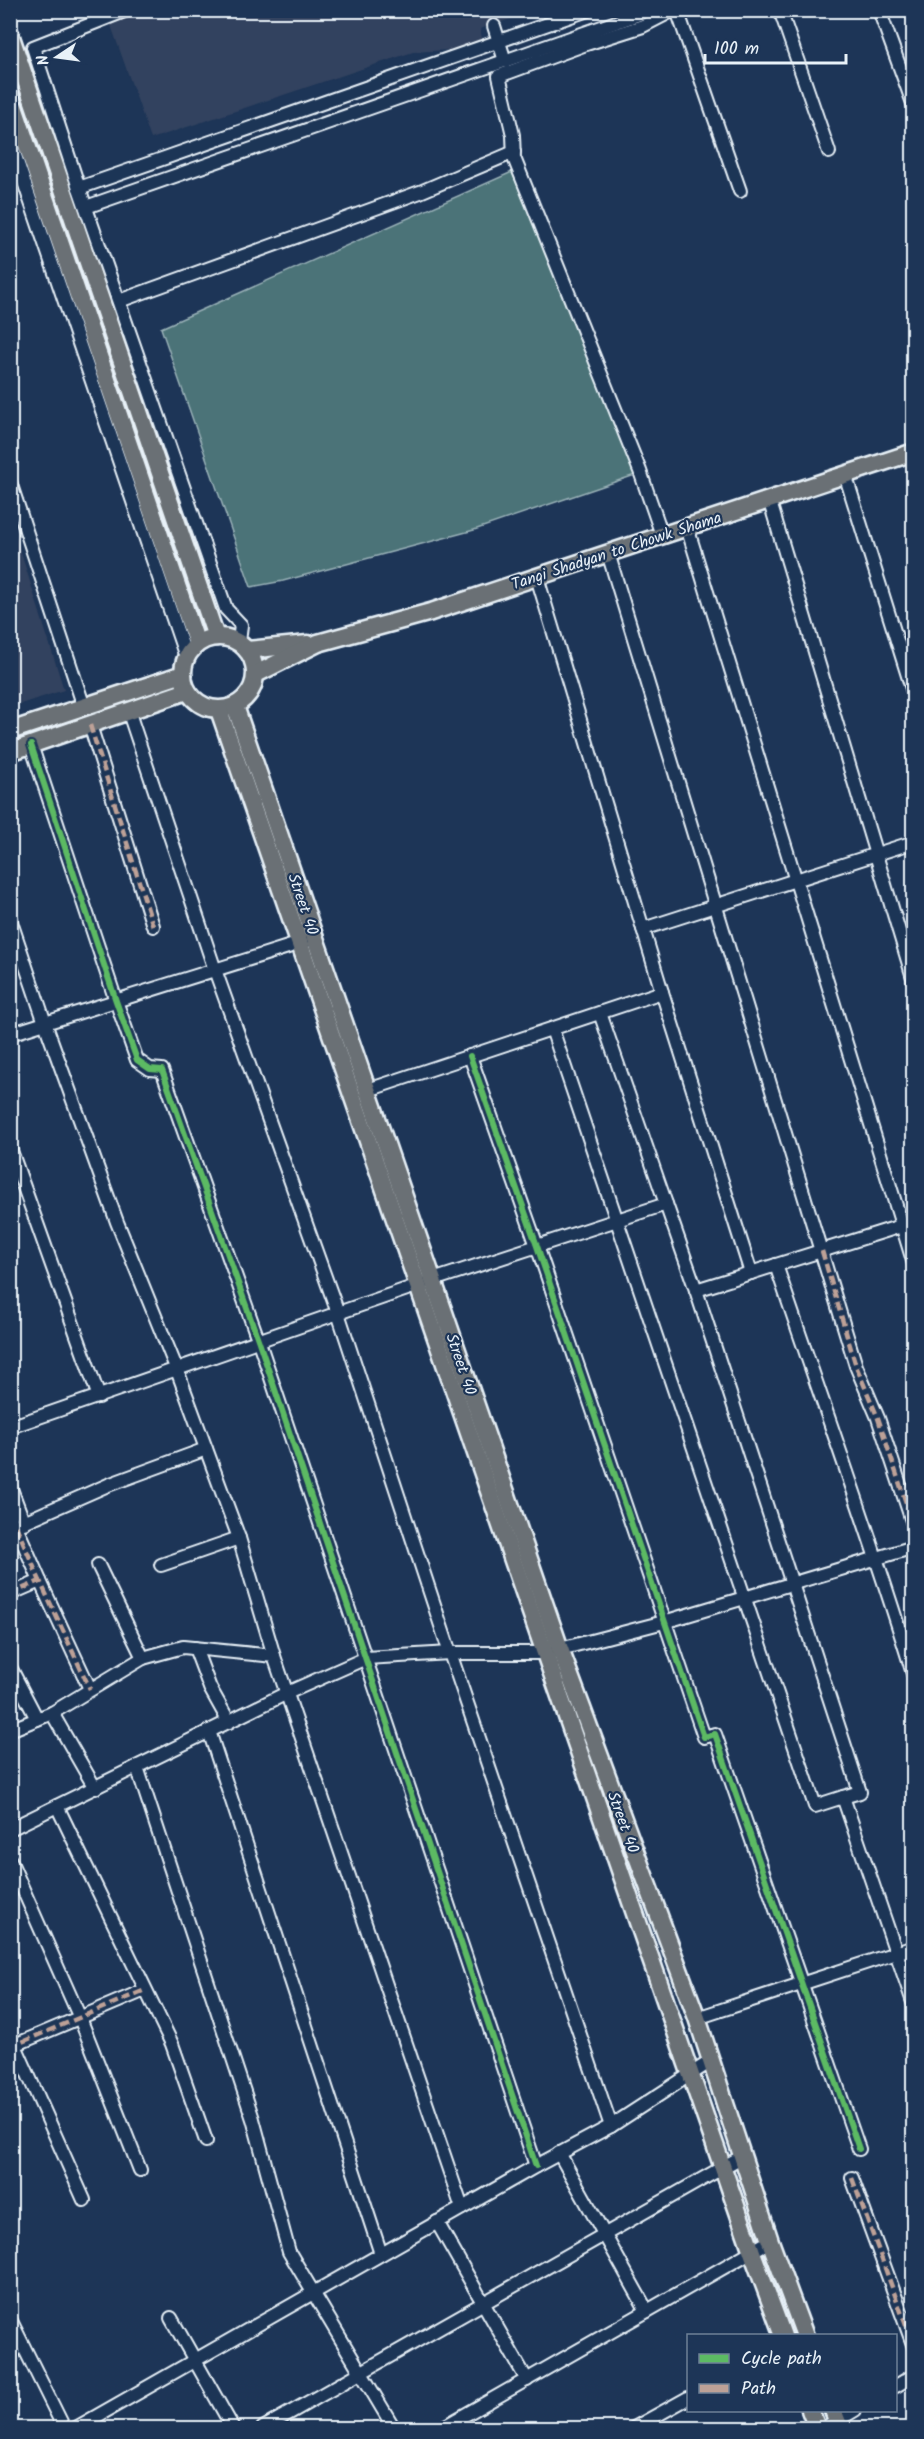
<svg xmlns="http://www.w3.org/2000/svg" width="924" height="2439" viewBox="0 0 924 2439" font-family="Kalam,sans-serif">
	<rect width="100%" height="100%" fill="#1d3557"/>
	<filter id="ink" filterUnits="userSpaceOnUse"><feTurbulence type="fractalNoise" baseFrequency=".0167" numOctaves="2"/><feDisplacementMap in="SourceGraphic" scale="12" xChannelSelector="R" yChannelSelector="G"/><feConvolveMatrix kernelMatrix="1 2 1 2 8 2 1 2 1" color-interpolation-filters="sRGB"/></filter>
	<g filter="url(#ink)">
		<g fill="#33425e">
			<polygon points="106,11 536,11 480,29 483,43 467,49 413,52 151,139"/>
			<polygon points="11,521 64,690 11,707 10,707"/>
		</g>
		<polygon fill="#4c7378" stroke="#9ab2b8" stroke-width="1.5" points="512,172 635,475 474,530 283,581 251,587 161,328"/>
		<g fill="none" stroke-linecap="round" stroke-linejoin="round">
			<g stroke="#e8f1f8" stroke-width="16">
				<g id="minor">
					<polyline points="127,10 33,47 79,188 588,10"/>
					<polyline points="677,10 740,191"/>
					<polyline points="780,10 829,152"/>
					<polyline points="879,10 914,106"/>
					<polyline points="494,26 505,61"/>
					<polyline points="10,141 186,657"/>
					<polyline points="79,188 226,609 241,625 239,642"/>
					<polyline points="86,207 639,14 638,10"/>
					<polyline points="119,301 420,192 514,152"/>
					<polyline points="845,474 914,695"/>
					<polyline points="10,482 84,707"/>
					<polyline points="769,499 914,981"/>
					<polyline points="687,527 914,1264"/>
					<polyline points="662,535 640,471 514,158 513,135 499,76 586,44 643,26 674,10"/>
					<polyline points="608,553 856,1366 878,1418 914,1527"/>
					<polyline points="537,577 662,992 751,1273"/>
					<polyline points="129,713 215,970 338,1313 450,1653 611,2126"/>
					<polyline points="90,725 153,926"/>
					<polyline points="31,745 116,1001 137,1060 150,1069 162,1070 259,1342 536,2166"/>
					<polyline points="10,919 45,1023 117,1222 177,1370 239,1538 274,1656 462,2208"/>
					<polyline points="643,929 914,842"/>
					<polyline points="600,1013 666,1204"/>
					<polyline points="552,1029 815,1806 843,1797"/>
					<polyline points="10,1034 307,941"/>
					<polyline points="470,1056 537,1246 704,1737 715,1734 859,2149"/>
					<polyline points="368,1090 662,992"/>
					<polyline points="10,1148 99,1397"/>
					<path d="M776,1265c46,137 96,273 138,412"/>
					<polyline points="696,1290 860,1792 843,1797 914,2005"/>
					<polyline points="10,1427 433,1280 666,1204 696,1290 914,1222"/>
					<polyline points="10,1486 24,1523"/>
					<polyline points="16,1526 40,1581"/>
					<polyline points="10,1528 108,1485 206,1449"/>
					<polyline points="98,1565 143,1658"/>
					<polyline points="161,1565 239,1538"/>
					<polyline points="10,1594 40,1581 90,1689"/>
					<polyline points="195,1648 210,1688 229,1722"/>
					<polyline points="10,1667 37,1719"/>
					<polyline points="52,1713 95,1788"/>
					<polyline points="10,1730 52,1713 143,1658 183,1647 274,1656"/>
					<polyline points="209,1731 381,2254"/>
					<polyline points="137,1767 253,2119 289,2252 394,2428"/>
					<polyline points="57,1806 172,2044 206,2141"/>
					<polyline points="10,1829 287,1693 366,1658 450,1653 545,1653 664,1622 914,1547"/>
					<polyline points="10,1860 80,2018 140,2170"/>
					<polyline points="697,2018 914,1947"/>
					<polyline points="10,2034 84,2200"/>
					<polyline points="10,2047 145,1990"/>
					<polyline points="559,2153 647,2311"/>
					<polyline points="852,2178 914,2347"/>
					<polyline points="437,2222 527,2380"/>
					<polyline points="171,2318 233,2428"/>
					<polyline points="10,2319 64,2428"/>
					<polyline points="896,2386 914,2375"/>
					<polyline points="76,2428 536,2166 611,2126 711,2061"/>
					<polyline points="263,2428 743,2156"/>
					<polyline points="442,2428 770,2241"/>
					<polyline points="634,2428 688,2398"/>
					<polyline points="825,2428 855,2410"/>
				</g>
			</g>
			<g stroke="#e8f1f8" stroke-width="21">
				<g id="major">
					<polyline points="10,34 216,637"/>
					<polyline points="10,95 197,644"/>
					<circle cx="219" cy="673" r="36"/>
					<polyline points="247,650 308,644"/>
					<polyline points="256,674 318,643 431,612 914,452"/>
					<polyline points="235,706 560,1649 697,2018 770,2241 805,2336"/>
					<polyline points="219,710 752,2252 783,2336"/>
					<polyline points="10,731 183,674"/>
					<polyline points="10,752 187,691"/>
					<polyline points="810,2410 817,2428"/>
					<polyline points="833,2410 840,2428"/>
				</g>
			</g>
			<use href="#minor" stroke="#1d3557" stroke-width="12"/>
			<use href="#major" stroke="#6a7074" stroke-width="16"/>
			<g stroke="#bda197" stroke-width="4.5" stroke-dasharray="9 4.5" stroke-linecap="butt">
				<polyline points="90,725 153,926"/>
				<polyline points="822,1251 856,1366 878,1418 914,1527"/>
				<polyline points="16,1526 40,1581"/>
				<polyline points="10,1594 40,1581 90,1689"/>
				<polyline points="10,2047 145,1990"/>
				<polyline points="852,2178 914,2347"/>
			</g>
			<g stroke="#1d3557" stroke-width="10">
				<g id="cycleway">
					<polyline points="31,745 116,1001 137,1060 150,1069 162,1070 259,1342 536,2166"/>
					<polyline points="470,1056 537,1246 704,1737 715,1734 859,2149"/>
				</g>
			</g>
			<use href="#cycleway" stroke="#5cba63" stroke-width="6"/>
		</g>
	</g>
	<g text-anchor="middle" stroke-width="4.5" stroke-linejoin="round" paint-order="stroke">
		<g font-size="16" fill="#e8f1f8" stroke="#1d3557">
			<text transform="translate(616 550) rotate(-18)" y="6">Tangi Shadyan to Chowk Shama</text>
			<text transform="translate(304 904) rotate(71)" y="6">Street 40</text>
			<text transform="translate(462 1364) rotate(71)" y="6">Street 40</text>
			<text transform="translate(624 1822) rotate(70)" y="6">Street 40</text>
		</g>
	</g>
	<rect width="924" height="2439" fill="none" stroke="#1d3557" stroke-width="36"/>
	<rect x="18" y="18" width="888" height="2403" fill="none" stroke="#e8f1f8" stroke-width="2" filter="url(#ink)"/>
	<rect x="687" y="2334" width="210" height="78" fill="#1d3557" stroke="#6e8097" stroke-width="1.5"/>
	<rect x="699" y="2354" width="30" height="9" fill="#5cba63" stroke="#6e8097" stroke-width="1.5"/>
	<text x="741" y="2364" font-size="18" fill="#e8f1f8">Cycle path</text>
	<rect x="699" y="2384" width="30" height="9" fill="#bda197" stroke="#6e8097" stroke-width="1.5"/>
	<text x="741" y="2394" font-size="18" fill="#e8f1f8">Path</text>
	<g transform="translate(57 57) rotate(257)" stroke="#1d3557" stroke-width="4.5" paint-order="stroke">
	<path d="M0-4.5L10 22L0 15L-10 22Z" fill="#e8f1f8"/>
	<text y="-9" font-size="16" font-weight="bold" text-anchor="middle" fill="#e8f1f8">N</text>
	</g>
	<path d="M705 54v9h141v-9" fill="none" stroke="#e8f1f8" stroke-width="3"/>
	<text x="714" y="54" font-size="18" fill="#e8f1f8" stroke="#1d3557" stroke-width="4.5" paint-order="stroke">100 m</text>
</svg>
